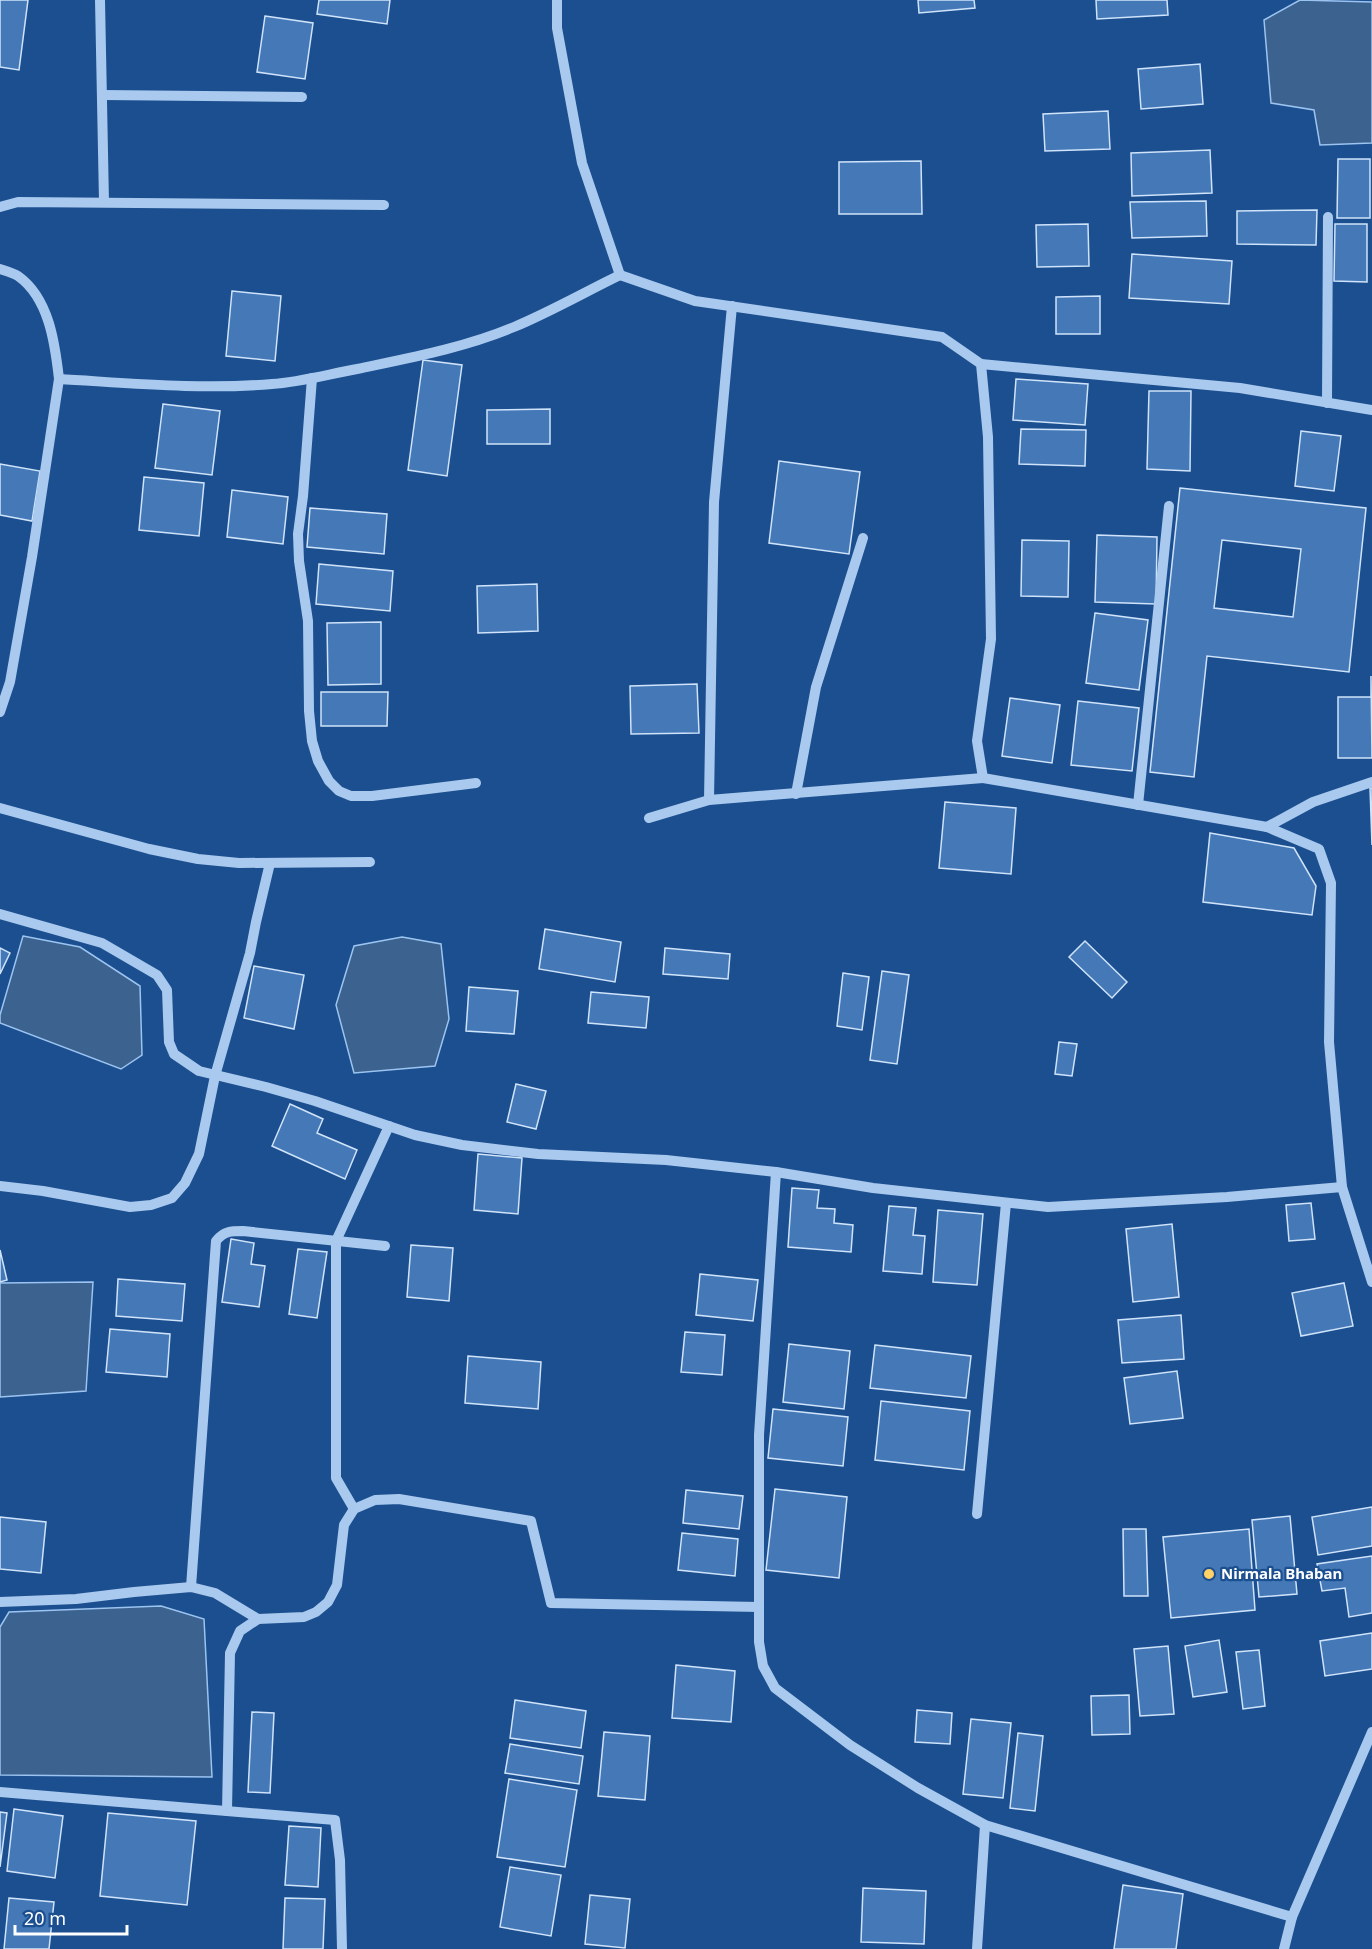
<svg xmlns="http://www.w3.org/2000/svg" width="1372" height="1949" viewBox="0 0 1372 1949" font-family="'Noto Sans',sans-serif">
	<rect width="100%" height="100%" fill="#1b4f8f"/>
	<g fill="#3c6290" stroke="#9cc4f0" stroke-width="1.5">
		<polygon points="1300,0 1372,2 1372,143 1320,145 1314,110 1271,103 1264,20"/>
		<polygon points="23,936 80,947 140,986 142,1055 121,1069 0,1023 0,1015"/>
		<polygon points="402,937 441,944 449,1019 435,1066 354,1073 336,1005 354,946"/>
		<polygon points="93,1282 86,1391 0,1397 0,1283"/>
		<polygon points="161,1606 204,1619 212,1777 0,1775 0,1627 9,1612"/>
	</g>
	<g fill="#4478b7" stroke="#cfe3fa" stroke-width="1.5" fill-rule="evenodd">
		<polygon points="0,0 28,0 19,70 0,67"/>
		<polygon points="319,0 390,0 387,24 317,14"/>
		<polygon points="918,0 974,0 975,8 919,13"/>
		<polygon points="1096,0 1167,0 1168,15 1097,19"/>
		<polygon points="265,16 313,23 305,79 257,72"/>
		<polygon points="1200,64 1203,104 1141,109 1138,69"/>
		<polygon points="1108,111 1110,149 1045,151 1043,114"/>
		<polygon points="1210,150 1212,193 1132,196 1131,153"/>
		<polygon points="1338,159 1370,159 1370,218 1337,218"/>
		<polygon points="921,161 922,214 839,214 839,162"/>
		<polygon points="1206,201 1207,236 1132,238 1130,202"/>
		<polygon points="1317,210 1316,245 1237,244 1237,211"/>
		<polygon points="1088,224 1089,266 1037,267 1036,225"/>
		<polygon points="1335,224 1367,224 1367,282 1334,281"/>
		<polygon points="1132,254 1232,261 1229,304 1129,298"/>
		<polygon points="232,291 281,296 275,361 226,356"/>
		<polygon points="1100,296 1100,334 1056,334 1056,297"/>
		<polygon points="423,360 462,365 447,476 408,470"/>
		<polygon points="1016,379 1088,384 1085,425 1013,420"/>
		<polygon points="1149,391 1191,391 1190,471 1147,469"/>
		<polygon points="163,404 220,411 212,475 155,468"/>
		<polygon points="550,409 550,444 487,444 487,410"/>
		<polygon points="1021,429 1086,430 1085,466 1019,464"/>
		<polygon points="1301,431 1341,436 1334,491 1295,486"/>
		<polygon points="779,461 860,472 849,554 769,543"/>
		<polygon points="0,464 40,471 32,521 0,515"/>
		<polygon points="144,477 204,483 199,536 139,530"/>
		<path d="M1180,488l186,20 -17,164 -142,-16 -13,121 -44,-5zM1222,540l79,9 -8,68 -79,-9z"/>
		<polygon points="232,490 288,497 283,544 227,537"/>
		<polygon points="310,508 387,514 384,554 307,547"/>
		<polygon points="1097,535 1157,537 1156,604 1095,602"/>
		<polygon points="1022,540 1069,541 1068,597 1021,596"/>
		<polygon points="319,564 393,571 390,611 316,604"/>
		<polygon points="537,584 538,631 478,633 477,586"/>
		<polygon points="1095,613 1148,620 1139,690 1086,683"/>
		<polygon points="381,622 381,684 328,685 327,623"/>
		<polygon points="1371,676 1372,758 1338,758 1338,697 1371,697"/>
		<polygon points="697,684 699,733 631,734 630,686"/>
		<polygon points="321,692 388,692 387,726 321,726"/>
		<polygon points="1010,698 1060,705 1052,763 1002,756"/>
		<polygon points="1078,701 1139,708 1132,771 1071,765"/>
		<polygon points="1370,788 1372,788 1372,845"/>
		<polygon points="945,802 1016,808 1011,874 939,868"/>
		<polygon points="1210,833 1294,848 1316,886 1312,915 1203,902"/>
		<polygon points="545,929 621,942 615,982 539,969"/>
		<polygon points="1085,941 1127,982 1112,998 1069,957"/>
		<polygon points="0,948 10,953 0,974"/>
		<polygon points="665,948 730,954 728,979 663,974"/>
		<polygon points="254,966 304,975 294,1029 244,1018"/>
		<polygon points="882,971 909,975 897,1064 870,1060"/>
		<polygon points="843,973 869,977 862,1030 837,1026"/>
		<polygon points="469,987 518,991 514,1034 466,1031"/>
		<polygon points="591,992 649,997 646,1028 588,1023"/>
		<polygon points="1059,1042 1077,1044 1072,1076 1055,1074"/>
		<polygon points="516,1084 546,1091 536,1129 507,1122"/>
		<polygon points="290,1104 323,1119 317,1133 357,1150 345,1179 272,1146"/>
		<polygon points="478,1154 522,1158 518,1214 474,1210"/>
		<polygon points="792,1188 819,1190 817,1208 835,1209 834,1223 853,1225 851,1252 788,1247"/>
		<polygon points="1311,1203 1315,1239 1289,1241 1286,1205"/>
		<polygon points="889,1206 916,1208 913,1235 925,1236 922,1274 883,1271"/>
		<polygon points="938,1210 983,1214 977,1285 933,1282"/>
		<polygon points="1172,1224 1179,1297 1133,1302 1126,1229"/>
		<polygon points="231,1239 254,1243 251,1264 265,1266 259,1307 222,1302"/>
		<polygon points="411,1245 453,1248 449,1301 407,1297"/>
		<polygon points="298,1249 327,1252 317,1318 289,1314"/>
		<polygon points="0,1250 7,1280 0,1282"/>
		<polygon points="700,1274 758,1280 753,1321 696,1315"/>
		<polygon points="118,1279 185,1284 182,1321 116,1316"/>
		<polygon points="1344,1283 1353,1326 1301,1336 1292,1293"/>
		<polygon points="1181,1315 1184,1359 1122,1363 1118,1320"/>
		<polygon points="110,1329 170,1334 167,1377 106,1372"/>
		<polygon points="685,1332 725,1335 722,1375 681,1372"/>
		<polygon points="789,1344 850,1351 844,1409 783,1402"/>
		<polygon points="875,1345 971,1356 966,1398 870,1388"/>
		<polygon points="468,1356 541,1362 538,1409 465,1403"/>
		<polygon points="1177,1371 1183,1418 1130,1424 1124,1378"/>
		<polygon points="881,1401 970,1411 964,1470 875,1460"/>
		<polygon points="773,1409 848,1417 843,1466 768,1458"/>
		<polygon points="775,1489 847,1497 839,1578 766,1570"/>
		<polygon points="686,1490 743,1496 739,1529 683,1523"/>
		<polygon points="1372,1507 1372,1546 1318,1555 1312,1517"/>
		<polygon points="1290,1516 1297,1594 1259,1597 1252,1520"/>
		<polygon points="0,1517 46,1522 41,1573 0,1569"/>
		<polygon points="1123,1529 1146,1529 1148,1596 1124,1596"/>
		<polygon points="1249,1529 1255,1610 1171,1618 1163,1537"/>
		<polygon points="682,1533 738,1539 735,1576 678,1570"/>
		<polygon points="1372,1556 1372,1613 1349,1617 1345,1588 1322,1591 1317,1564"/>
		<polygon points="1372,1633 1372,1669 1325,1676 1320,1641"/>
		<polygon points="1219,1640 1227,1692 1193,1697 1185,1646"/>
		<polygon points="1168,1646 1174,1714 1140,1716 1134,1649"/>
		<polygon points="1259,1650 1265,1706 1243,1709 1236,1652"/>
		<polygon points="676,1665 735,1671 731,1722 672,1718"/>
		<polygon points="1129,1695 1130,1734 1092,1735 1091,1696"/>
		<polygon points="515,1700 586,1711 581,1748 510,1738"/>
		<polygon points="917,1710 952,1713 950,1744 915,1742"/>
		<polygon points="252,1712 274,1713 270,1793 248,1792"/>
		<polygon points="971,1719 1011,1723 1003,1798 963,1794"/>
		<polygon points="604,1732 650,1736 645,1800 598,1796"/>
		<polygon points="1018,1733 1043,1736 1035,1811 1010,1808"/>
		<polygon points="510,1744 583,1756 579,1784 505,1773"/>
		<polygon points="509,1779 577,1790 565,1867 497,1857"/>
		<polygon points="14,1809 63,1816 55,1878 7,1871"/>
		<polygon points="0,1812 7,1813 0,1867"/>
		<polygon points="108,1813 196,1821 187,1905 100,1896"/>
		<polygon points="289,1826 321,1828 318,1887 285,1885"/>
		<polygon points="510,1867 561,1875 551,1936 500,1927"/>
		<polygon points="1123,1885 1183,1894 1176,1949 1114,1949"/>
		<polygon points="863,1888 926,1891 924,1944 861,1942"/>
		<polygon points="590,1895 630,1899 625,1948 585,1944"/>
		<polygon points="9,1898 54,1902 49,1949 4,1949"/>
		<polygon points="285,1898 325,1899 323,1949 283,1949"/>
	</g>
	<g fill="none" stroke-linecap="round" stroke-linejoin="round">
		<g stroke="#a9c9ee" stroke-width="10">
			<polyline points="100,0 104,202"/>
			<polyline points="102,95 302,97"/>
			<polyline points="0,207 18,202 384,205"/>
			<path d="M0,269c6,2 13,4 18,7 31,22 37,67 41,103l-27,178 -22,125 -10,30"/>
			<polyline points="620,275 695,301 942,337 981,364 988,437 991,639 977,741 983,778 1267,827 1319,849 1331,883 1329,1042 1342,1187 1372,1282"/>
			<polyline points="981,364 1240,388 1372,410"/>
			<polyline points="312,378 303,496 298,534 299,561 308,621 309,711 312,741 318,761 329,781 339,791 351,796 372,796 476,783"/>
			<path d="M59,379c70,4 142,11 213,5 28,-2 57,-10 85,-15 52,-11 107,-21 157,-42 36,-15 71,-35 106,-52l-38,-112 -25,-135v-28"/>
			<polyline points="1327,403 1328,217"/>
			<polyline points="796,794 816,687 863,538"/>
			<polyline points="709,800 714,502 732,306"/>
			<polyline points="1138,805 1169,506"/>
			<polyline points="0,808 149,849 198,859 239,863 370,862"/>
			<polyline points="649,818 709,800 983,778"/>
			<polyline points="1267,827 1313,802 1372,782"/>
			<polyline points="0,914 102,943 157,975 167,990 169,1042 174,1054 199,1071 266,1087 315,1101 415,1135 462,1145 538,1154 666,1160 776,1172 873,1188 1048,1207 1227,1197 1342,1187"/>
			<polyline points="776,1172 759,1435 759,1642 763,1666 775,1688 850,1745 918,1788 985,1825 1292,1917"/>
			<polyline points="0,1186 43,1191 130,1207 151,1205 172,1198 185,1183 199,1154 215,1076 250,953 256,922 270,863"/>
			<polyline points="354,1509 336,1478 336,1241 389,1126"/>
			<polyline points="977,1514 1006,1203"/>
			<path d="M191,1587l25,-346c8,-10 15,-10 27,-10l142,15"/>
			<polyline points="0,1602 76,1599 134,1592 191,1587 215,1593 258,1619"/>
			<polyline points="0,1792 335,1820 340,1860 342,1949"/>
			<polyline points="227,1811 230,1653 240,1631 258,1619 304,1617 316,1612 328,1602 337,1585 344,1525 354,1509 375,1500 399,1499 531,1521 551,1603 759,1607"/>
			<polyline points="977,1949 985,1825"/>
			<polyline points="1284,1949 1292,1917 1372,1732"/>
		</g>
	</g>
	<circle fill="#ffd166" stroke="#1b4f8f" stroke-width="2" cx="1209" cy="1574" r="6"/>
	<g text-anchor="middle" stroke-width="4.5" stroke-linejoin="round" paint-order="stroke">
		<g font-size="15" font-weight="bold" fill="#fff" stroke="#1b4f8f" text-anchor="start">
			<text x="1221" y="1579">Nirmala Bhaban</text>
		</g>
	</g>
	<path d="M15 1925v9h112v-9" fill="none" stroke="#ffffff" stroke-width="3"/>
	<text x="24" y="1925" font-size="18" fill="#ffffff" stroke="#1b4f8f" stroke-width="4.5" paint-order="stroke">20 m</text>
</svg>
